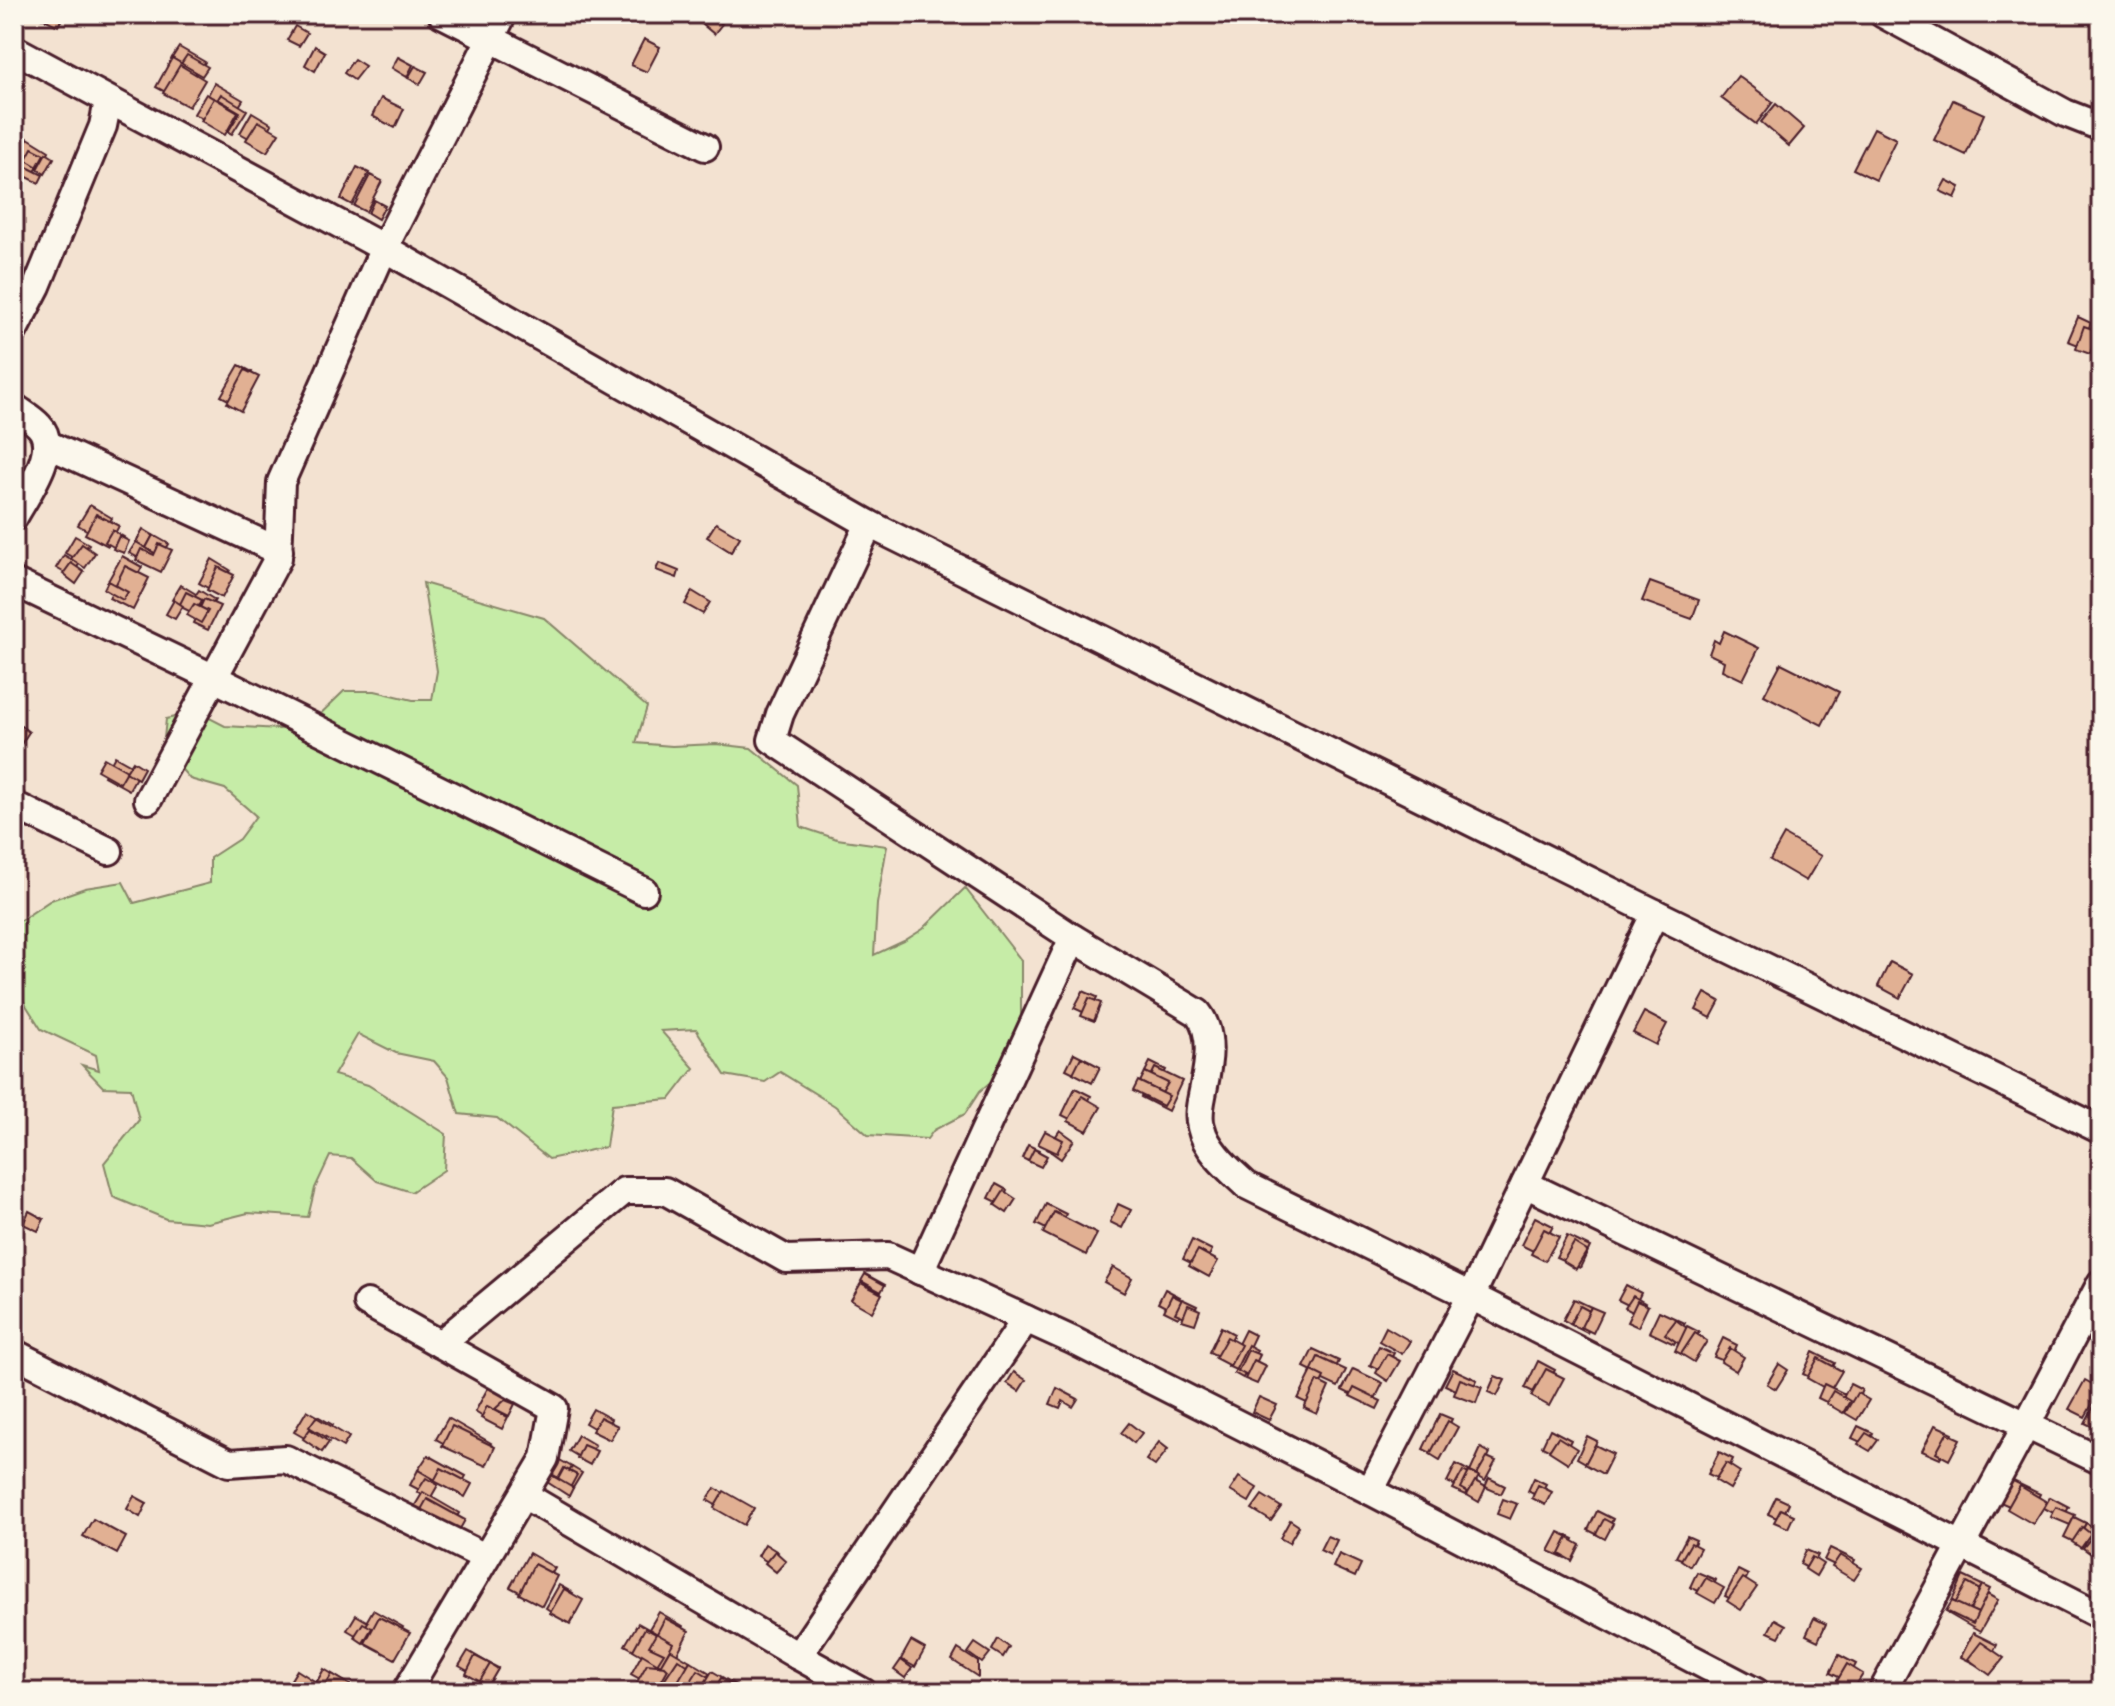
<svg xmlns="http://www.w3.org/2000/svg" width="2115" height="1706" viewBox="0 0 2115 1706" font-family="'Patrick Hand',sans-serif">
	<rect width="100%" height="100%" fill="#f3e2d1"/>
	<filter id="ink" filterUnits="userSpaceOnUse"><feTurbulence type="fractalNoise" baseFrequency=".0125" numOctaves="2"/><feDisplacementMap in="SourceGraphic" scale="16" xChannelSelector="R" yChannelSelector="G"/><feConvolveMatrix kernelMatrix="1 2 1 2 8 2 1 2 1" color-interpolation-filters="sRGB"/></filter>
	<g filter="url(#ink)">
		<polygon fill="#c6eca7" stroke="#888669" stroke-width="2" points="423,583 544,618 647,707 636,743 672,746 716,744 751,748 797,785 801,827 837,839 887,846 877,904 874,955 904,941 923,929 965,888 1021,960 1021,1024 1008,1067 980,1091 965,1114 934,1130 927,1139 868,1135 835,1106 780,1072 765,1082 725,1075 696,1029 661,1031 694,1068 670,1099 612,1104 606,1147 549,1159 497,1118 459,1114 448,1077 434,1061 396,1053 358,1034 334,1075 368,1085 446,1134 444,1170 411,1192 377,1181 351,1158 330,1156 315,1188 308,1217 248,1213 208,1223 166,1219 113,1197 104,1163 139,1120 131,1088 103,1087 82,1065 99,1070 96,1055 41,1029 17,991 14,925 51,900 85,888 123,882 134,903 210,883 210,858 239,839 256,816 225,789 190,779 163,748 166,719 198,712 225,726 279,729 310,724 344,691 375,691 413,700 432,700 437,671"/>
		<g fill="#e1b093" stroke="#4a1f2b" stroke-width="2">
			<polygon points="37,14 65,14 58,26 36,15"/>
			<polygon points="700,14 709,14 722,24 714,34 696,19"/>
			<polygon points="295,26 307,33 299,46 287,40"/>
			<polygon points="644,39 660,47 647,72 631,65"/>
			<polygon points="315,46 325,52 315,71 305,65"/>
			<polygon points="179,47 205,62 198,73 172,58"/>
			<polygon points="187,55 208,67 202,76 181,64"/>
			<polygon points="398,57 413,65 407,77 392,68"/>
			<polygon points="172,58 196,72 180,100 156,87"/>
			<polygon points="354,59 365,66 354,80 344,73"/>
			<polygon points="180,65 205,80 189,107 163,93"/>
			<polygon points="415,66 427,72 420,84 408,78"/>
			<polygon points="1738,76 1773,102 1756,124 1721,98"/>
			<polygon points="214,83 243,100 236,111 208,95"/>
			<polygon points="206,94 228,107 217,127 194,114"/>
			<polygon points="221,94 247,110 232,134 228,132 240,112 218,99"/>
			<polygon points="214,98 238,112 225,135 201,121"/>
			<polygon points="381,98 404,109 395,128 372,116"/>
			<polygon points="1953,100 1984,114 1966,155 1934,140"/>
			<polygon points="1776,104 1804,128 1789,146 1761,122"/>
			<polygon points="252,112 272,124 261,145 240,133"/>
			<polygon points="258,121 279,133 267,152 246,140"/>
			<polygon points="1874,128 1896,139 1876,180 1853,169"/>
			<polygon points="28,138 49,151 40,168 18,155"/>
			<polygon points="32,148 44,154 36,169 24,163"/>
			<polygon points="46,153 54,158 45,174 37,169"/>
			<polygon points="21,157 38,167 33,174 16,164"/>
			<polygon points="25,166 43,175 39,183 21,174"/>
			<polygon points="357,167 369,173 352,205 341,199"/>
			<polygon points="370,175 382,181 366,212 354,206"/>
			<polygon points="1946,180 1960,187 1955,198 1940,191"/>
			<polygon points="374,200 385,206 378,219 368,213"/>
			<polygon points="2078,317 2091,323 2081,346 2068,341"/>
			<polygon points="2084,326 2098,331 2090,354 2076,349"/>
			<polygon points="239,365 252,372 234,403 221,396"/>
			<polygon points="245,370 259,377 241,411 227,403"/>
			<polygon points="90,505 112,518 100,538 78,525"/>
			<polygon points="96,514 119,526 108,546 85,534"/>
			<polygon points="716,523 740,537 731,552 707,537"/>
			<polygon points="143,529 153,535 146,548 136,542"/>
			<polygon points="112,530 124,537 117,549 105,542"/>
			<polygon points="153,535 169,544 161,557 146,548"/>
			<polygon points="75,536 89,544 79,561 65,553"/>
			<polygon points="119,536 129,541 124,553 113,549"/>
			<polygon points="136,542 161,557 155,567 129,553"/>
			<polygon points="82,544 95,553 85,568 71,559"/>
			<polygon points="159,544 172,550 161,572 136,560 141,549 154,555"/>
			<polygon points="64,555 79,564 72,577 56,568"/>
			<polygon points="122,556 142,567 128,592 108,581"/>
			<polygon points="212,559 230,570 217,593 199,583"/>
			<polygon points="71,563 84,572 76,584 63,574"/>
			<polygon points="659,563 679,571 677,578 656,570"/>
			<polygon points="125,566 149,578 133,610 109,598"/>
			<polygon points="218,567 234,575 222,598 207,590"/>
			<polygon points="108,581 128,592 123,600 104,589"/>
			<polygon points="1650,582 1699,600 1692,619 1642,601"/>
			<polygon points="181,585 196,594 188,609 172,600"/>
			<polygon points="199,590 215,600 208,611 191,602"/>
			<polygon points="692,591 710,602 703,614 685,604"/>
			<polygon points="186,592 202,600 195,614 179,606"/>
			<polygon points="204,599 220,606 208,630 193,623"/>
			<polygon points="174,600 183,606 175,619 166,614"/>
			<polygon points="194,604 208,611 201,623 187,615"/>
			<polygon points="1724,631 1759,648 1743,680 1722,670 1724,661 1709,654 1714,640 1719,643"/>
			<polygon points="1781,663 1839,692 1822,725 1764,695"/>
			<polygon points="21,726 29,732 18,749 14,747 14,737"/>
			<polygon points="115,756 140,770 129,790 104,776"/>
			<polygon points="104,758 127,771 120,783 97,770"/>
			<polygon points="133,761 144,768 138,779 126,772"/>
			<polygon points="1784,835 1821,856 1806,881 1770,860"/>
			<polygon points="1890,962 1913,974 1900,998 1878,986"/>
			<polygon points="1083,991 1097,997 1089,1015 1074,1008"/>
			<polygon points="1705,993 1720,1001 1711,1018 1696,1010"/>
			<polygon points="1089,998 1101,1003 1094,1021 1081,1016"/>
			<polygon points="1644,1012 1667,1024 1656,1045 1633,1033"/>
			<polygon points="1074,1053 1090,1061 1082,1077 1066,1069"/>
			<polygon points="1081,1057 1100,1067 1092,1083 1073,1073"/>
			<polygon points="1150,1062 1166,1070 1161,1079 1145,1072"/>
			<polygon points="1155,1068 1182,1081 1168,1111 1141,1097"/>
			<polygon points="1145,1072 1168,1083 1162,1093 1140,1082"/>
			<polygon points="1138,1081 1169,1096 1163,1106 1133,1091"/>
			<polygon points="1075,1088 1091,1096 1078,1123 1062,1115"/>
			<polygon points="1082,1096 1101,1107 1087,1131 1068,1121"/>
			<polygon points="1060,1130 1074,1140 1061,1159 1047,1149"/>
			<polygon points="1045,1131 1063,1140 1057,1153 1038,1144"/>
			<polygon points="1028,1145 1039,1150 1032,1163 1022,1158"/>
			<polygon points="1034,1149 1047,1156 1041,1167 1028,1161"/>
			<polygon points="996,1184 1007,1190 1001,1204 989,1198"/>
			<polygon points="1004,1191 1016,1199 1007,1213 995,1205"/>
			<polygon points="1046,1204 1066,1214 1056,1234 1036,1224"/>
			<polygon points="1118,1204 1131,1210 1122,1228 1110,1222"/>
			<polygon points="29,1211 44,1219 38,1231 23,1224"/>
			<polygon points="1054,1212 1097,1234 1086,1255 1043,1233"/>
			<polygon points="1535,1217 1553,1226 1539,1254 1521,1245"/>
			<polygon points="1544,1229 1559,1237 1545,1261 1531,1254"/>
			<polygon points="1567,1236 1590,1247 1580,1268 1556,1257"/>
			<polygon points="1192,1240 1212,1250 1203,1269 1183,1259"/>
			<polygon points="1574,1243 1587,1251 1576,1269 1563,1261"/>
			<polygon points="1198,1250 1218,1261 1209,1277 1189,1266"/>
			<polygon points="1113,1267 1132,1278 1124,1293 1104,1282"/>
			<polygon points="865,1274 885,1285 881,1292 861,1281"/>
			<polygon points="861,1283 882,1294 872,1312 851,1300"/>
			<polygon points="1626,1285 1641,1293 1634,1308 1618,1300"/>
			<polygon points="1165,1289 1180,1297 1173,1311 1158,1303"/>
			<polygon points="1172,1295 1186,1302 1178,1318 1164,1311"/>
			<polygon points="1633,1296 1645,1303 1638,1315 1625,1308"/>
			<polygon points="1182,1299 1197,1306 1190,1319 1175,1313"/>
			<polygon points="1574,1299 1591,1307 1580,1329 1563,1320"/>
			<polygon points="1637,1301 1648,1306 1638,1327 1627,1322"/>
			<polygon points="1188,1305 1200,1310 1195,1324 1182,1320"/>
			<polygon points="1580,1306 1597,1315 1587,1333 1570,1324"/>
			<polygon points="1591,1307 1603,1312 1593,1333 1581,1327"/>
			<polygon points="1659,1311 1685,1323 1674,1344 1649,1332"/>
			<polygon points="1676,1320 1691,1331 1681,1345 1665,1334"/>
			<polygon points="1687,1326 1699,1332 1687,1357 1675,1351"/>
			<polygon points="1221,1327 1234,1334 1222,1358 1209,1352"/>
			<polygon points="1386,1327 1410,1341 1402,1354 1379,1341"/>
			<polygon points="1245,1330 1255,1335 1238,1371 1227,1366"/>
			<polygon points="1695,1333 1707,1341 1694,1362 1681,1354"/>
			<polygon points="1227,1337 1241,1345 1230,1366 1215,1358"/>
			<polygon points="1723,1338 1737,1345 1729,1363 1714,1357"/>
			<polygon points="1248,1345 1257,1350 1243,1378 1234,1373"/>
			<polygon points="1379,1346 1394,1353 1384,1372 1370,1365"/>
			<polygon points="1730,1348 1744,1357 1736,1371 1721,1362"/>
			<polygon points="1313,1349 1339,1361 1330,1380 1304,1367"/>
			<polygon points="1248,1350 1260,1355 1249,1377 1238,1371"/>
			<polygon points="1813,1352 1835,1363 1824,1384 1803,1374"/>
			<polygon points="1387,1354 1400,1361 1388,1381 1376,1373"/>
			<polygon points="1318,1357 1346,1370 1338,1387 1310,1374"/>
			<polygon points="1818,1358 1842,1371 1830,1391 1807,1378"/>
			<polygon points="1254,1360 1266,1366 1257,1384 1245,1379"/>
			<polygon points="1538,1361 1555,1370 1542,1396 1525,1388"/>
			<polygon points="1779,1364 1788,1370 1776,1389 1767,1384"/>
			<polygon points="1353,1369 1383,1383 1372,1405 1342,1390"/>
			<polygon points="1453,1369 1477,1380 1469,1396 1445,1385"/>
			<polygon points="1546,1369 1564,1378 1549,1406 1531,1396"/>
			<polygon points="1312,1371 1324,1377 1311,1405 1298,1399"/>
			<polygon points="1014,1372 1026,1380 1019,1391 1007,1383"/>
			<polygon points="1495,1376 1505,1380 1497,1396 1488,1392"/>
			<polygon points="1460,1379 1482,1387 1476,1403 1454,1395"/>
			<polygon points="2085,1380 2101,1389 2085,1417 2069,1409"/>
			<polygon points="1317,1381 1329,1387 1317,1414 1304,1408"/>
			<polygon points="1824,1384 1845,1394 1838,1408 1818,1398"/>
			<polygon points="1850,1384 1862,1390 1851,1414 1838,1408"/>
			<polygon points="489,1386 508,1397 493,1423 475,1412"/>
			<polygon points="1057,1388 1078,1399 1073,1407 1063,1401 1060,1408 1050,1404"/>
			<polygon points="1354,1388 1381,1401 1377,1409 1350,1396"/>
			<polygon points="1833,1391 1850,1401 1843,1413 1826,1403"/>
			<polygon points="1857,1393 1869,1400 1857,1420 1845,1413"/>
			<polygon points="2101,1393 2101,1431 2085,1423"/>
			<polygon points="1259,1397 1277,1405 1269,1420 1252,1412"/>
			<polygon points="505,1400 515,1404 509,1416 495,1409"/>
			<polygon points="487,1406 508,1417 502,1429 481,1418"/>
			<polygon points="593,1409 611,1419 602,1433 585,1423"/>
			<polygon points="307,1410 333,1425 320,1447 294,1432"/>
			<polygon points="1440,1414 1452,1419 1435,1455 1423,1449"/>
			<polygon points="316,1417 349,1437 343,1447 309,1427"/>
			<polygon points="600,1417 618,1426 610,1440 592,1431"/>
			<polygon points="448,1418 491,1443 479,1463 436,1439"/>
			<polygon points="1448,1421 1458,1427 1440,1460 1430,1454"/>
			<polygon points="1129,1423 1142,1433 1134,1443 1121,1433"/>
			<polygon points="1935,1425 1953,1433 1940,1459 1922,1451"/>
			<polygon points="452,1426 495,1447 486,1466 442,1446"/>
			<polygon points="1858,1426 1873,1433 1867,1445 1852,1438"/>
			<polygon points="310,1429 329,1442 322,1452 303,1439"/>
			<polygon points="1550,1429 1571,1440 1563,1456 1542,1446"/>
			<polygon points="1866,1433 1878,1440 1870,1451 1858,1444"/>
			<polygon points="1947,1433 1960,1439 1949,1460 1936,1453"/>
			<polygon points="578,1435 595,1445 586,1461 569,1451"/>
			<polygon points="1587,1436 1597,1441 1586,1463 1577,1458"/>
			<polygon points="1558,1437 1577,1449 1568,1463 1549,1451"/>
			<polygon points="1159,1442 1168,1449 1155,1466 1146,1460"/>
			<polygon points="583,1445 597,1451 590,1465 577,1458"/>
			<polygon points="1595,1445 1613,1454 1603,1474 1585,1464"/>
			<polygon points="1481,1448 1490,1453 1479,1476 1470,1472"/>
			<polygon points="1719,1452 1733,1459 1723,1481 1708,1474"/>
			<polygon points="428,1455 466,1476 457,1492 418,1470"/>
			<polygon points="1487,1457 1496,1461 1485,1481 1476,1476"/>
			<polygon points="558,1459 572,1467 564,1481 550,1473"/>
			<polygon points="1726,1463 1740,1472 1730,1489 1715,1480"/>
			<polygon points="1456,1464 1469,1471 1461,1488 1447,1482"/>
			<polygon points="572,1467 582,1473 573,1488 563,1482"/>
			<polygon points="441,1468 472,1484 465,1497 434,1481"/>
			<polygon points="564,1468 577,1475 570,1488 557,1481"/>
			<polygon points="418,1470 433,1479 425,1493 410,1485"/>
			<polygon points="1463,1471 1475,1478 1466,1495 1453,1489"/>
			<polygon points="1469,1472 1479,1476 1470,1493 1461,1488"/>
			<polygon points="551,1475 573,1488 569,1496 547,1482"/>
			<polygon points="1239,1477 1257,1488 1249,1502 1230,1491"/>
			<polygon points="426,1478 438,1485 430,1499 417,1492"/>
			<polygon points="1489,1478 1505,1486 1501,1494 1485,1487"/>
			<polygon points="1534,1478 1546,1484 1539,1497 1528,1491"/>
			<polygon points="2011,1480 2040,1494 2030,1515 2000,1502"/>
			<polygon points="1475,1481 1486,1487 1479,1502 1467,1495"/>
			<polygon points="1538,1485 1552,1492 1545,1505 1532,1498"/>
			<polygon points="2020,1486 2047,1502 2033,1524 2007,1509"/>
			<polygon points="715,1488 745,1506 738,1518 707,1500"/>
			<polygon points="724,1491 754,1508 744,1525 714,1508"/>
			<polygon points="423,1492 459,1513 450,1528 414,1507"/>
			<polygon points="1262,1495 1281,1507 1271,1521 1252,1509"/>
			<polygon points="134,1496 147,1503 140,1517 127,1509"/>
			<polygon points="1776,1497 1789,1503 1781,1520 1768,1514"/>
			<polygon points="2050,1497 2069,1507 2063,1518 2044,1508"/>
			<polygon points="427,1499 465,1520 456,1536 418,1515"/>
			<polygon points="1503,1499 1517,1504 1510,1519 1497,1514"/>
			<polygon points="2056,1507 2075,1515 2070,1525 2051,1517"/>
			<polygon points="1781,1509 1794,1515 1788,1528 1774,1522"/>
			<polygon points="1597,1511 1613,1519 1604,1538 1588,1530"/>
			<polygon points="2074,1517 2086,1523 2076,1543 2064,1537"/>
			<polygon points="93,1519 126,1537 117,1554 83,1536"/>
			<polygon points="1604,1519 1613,1524 1605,1539 1596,1534"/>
			<polygon points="1290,1520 1299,1526 1289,1543 1280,1538"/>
			<polygon points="2086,1523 2096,1528 2087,1546 2077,1541"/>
			<polygon points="2082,1527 2091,1534 2081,1548 2072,1542"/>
			<polygon points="1559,1532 1574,1539 1565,1558 1549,1551"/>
			<polygon points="2095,1533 2101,1538 2101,1547 2094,1556 2083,1548"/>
			<polygon points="1327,1536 1337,1540 1330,1555 1320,1550"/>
			<polygon points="1687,1536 1696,1540 1686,1561 1676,1557"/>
			<polygon points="1568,1538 1580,1545 1572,1561 1560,1554"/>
			<polygon points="1691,1543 1700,1548 1690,1566 1681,1560"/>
			<polygon points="765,1544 778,1552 771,1564 758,1556"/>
			<polygon points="1830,1548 1855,1560 1849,1572 1824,1560"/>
			<polygon points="1806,1550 1818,1555 1811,1570 1800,1564"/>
			<polygon points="775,1551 786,1561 776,1572 765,1563"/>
			<polygon points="529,1553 555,1568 536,1601 510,1587"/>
			<polygon points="1339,1554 1361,1564 1355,1577 1333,1567"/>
			<polygon points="1840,1555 1862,1568 1854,1580 1832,1567"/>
			<polygon points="1812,1557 1823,1564 1816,1576 1805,1569"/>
			<polygon points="534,1564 557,1576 542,1606 519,1594"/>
			<polygon points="1738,1570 1748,1575 1735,1601 1725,1596"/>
			<polygon points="1697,1572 1716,1580 1709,1596 1690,1587"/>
			<polygon points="1963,1576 1982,1585 1970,1610 1952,1601"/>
			<polygon points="1706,1578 1724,1588 1715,1603 1697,1593"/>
			<polygon points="1743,1578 1757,1587 1741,1610 1727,1601"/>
			<polygon points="1967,1583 1998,1600 1980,1632 1949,1614"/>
			<polygon points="559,1585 573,1593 560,1617 546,1608"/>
			<polygon points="1982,1585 1990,1589 1978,1613 1970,1610"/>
			<polygon points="564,1589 583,1600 570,1624 550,1613"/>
			<polygon points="1952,1601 1978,1613 1973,1624 1946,1611"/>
			<polygon points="373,1610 403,1627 388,1653 358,1636"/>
			<polygon points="659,1612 683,1626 673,1643 649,1629"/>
			<polygon points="356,1615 368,1622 359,1637 347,1630"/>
			<polygon points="379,1617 410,1633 395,1659 365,1643"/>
			<polygon points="665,1618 689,1631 675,1658 651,1645"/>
			<polygon points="1814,1618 1826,1624 1818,1641 1806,1635"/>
			<polygon points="1775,1619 1786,1625 1779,1637 1768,1632"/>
			<polygon points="363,1623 372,1628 363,1643 354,1637"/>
			<polygon points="638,1623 673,1643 661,1665 625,1645"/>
			<polygon points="645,1628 656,1634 649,1646 664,1653 657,1664 633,1650"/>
			<polygon points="1973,1633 1997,1645 1985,1669 1961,1657"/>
			<polygon points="998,1639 1009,1647 1003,1657 992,1650"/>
			<polygon points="911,1641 925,1649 915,1667 901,1659"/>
			<polygon points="1981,1642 2004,1658 1990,1675 1968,1659"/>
			<polygon points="975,1643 990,1653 982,1663 968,1653"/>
			<polygon points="670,1649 690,1661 674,1688 654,1676"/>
			<polygon points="958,1649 978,1662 978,1677 952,1660"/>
			<polygon points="468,1651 490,1664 482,1679 459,1666"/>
			<polygon points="642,1654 660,1665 649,1684 631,1674"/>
			<polygon points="1839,1655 1856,1664 1847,1681 1830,1673"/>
			<polygon points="475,1656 498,1668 488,1686 466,1674"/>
			<polygon points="678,1659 695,1670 681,1692 675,1692 662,1683"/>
			<polygon points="901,1660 912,1668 905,1678 894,1670"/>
			<polygon points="690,1661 710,1673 699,1692 680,1692 674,1688"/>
			<polygon points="490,1664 498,1669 488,1686 480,1681"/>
			<polygon points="647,1664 665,1666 668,1669 655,1692 637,1682"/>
			<polygon points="1847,1664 1863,1674 1853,1690 1837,1681"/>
			<polygon points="324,1669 347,1683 342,1692 311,1692"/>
			<polygon points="297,1670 316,1682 310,1692 305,1692 289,1683"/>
			<polygon points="698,1670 716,1681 709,1692 684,1692"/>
			<polygon points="712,1671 741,1688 738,1692 715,1692 703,1686"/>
			<polygon points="332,1674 357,1689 355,1692 321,1692"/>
			<polygon points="721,1678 744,1692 713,1692"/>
		</g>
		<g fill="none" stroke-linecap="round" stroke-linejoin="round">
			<g stroke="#4a1f2b" stroke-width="32">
				<g id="minor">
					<polyline points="442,14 705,147"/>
					<polyline points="1883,14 2065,113 2101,127"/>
					<polyline points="14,49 384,248 869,524 1655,913 2101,1130"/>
					<polyline points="14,330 37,286 103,126 108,101"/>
					<path d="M14,407c8,6 18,11 25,19 22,22 -13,69 -25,91"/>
					<polyline points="47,444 279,551"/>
					<polyline points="869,524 780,714 772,740 1073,938 920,1271"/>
					<polyline points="14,582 214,678 644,891"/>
					<polyline points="148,800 278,558 281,482 384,248 503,14"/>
					<polyline points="14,805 109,851"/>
					<path d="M1073,938l125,75c18,23 9,57 4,83 -2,10 -4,21 -1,31 5,23 28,42 45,58l225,111 630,320"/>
					<polyline points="1525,1184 2101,1461"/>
					<polyline points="367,1303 554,1408 545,1458 406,1692"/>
					<polyline points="440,1344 624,1191 665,1191 786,1259 888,1256 1074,1341 1370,1491 1756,1692"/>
					<polyline points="14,1353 229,1463 286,1459 485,1557"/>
					<polyline points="1370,1491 1471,1296 1655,913"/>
					<polyline points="524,1495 798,1656 863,1692"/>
					<polyline points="798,1656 1026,1319"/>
					<polyline points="1882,1692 2027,1424 2101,1283"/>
				</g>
			</g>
			<use href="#minor" stroke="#fbf7ec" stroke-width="26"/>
		</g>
	</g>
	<rect width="2115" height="1706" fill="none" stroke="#fbf7ec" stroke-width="48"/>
	<rect x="24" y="24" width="2067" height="1658" fill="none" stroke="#4a1f2b" stroke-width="3" filter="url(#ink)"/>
</svg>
